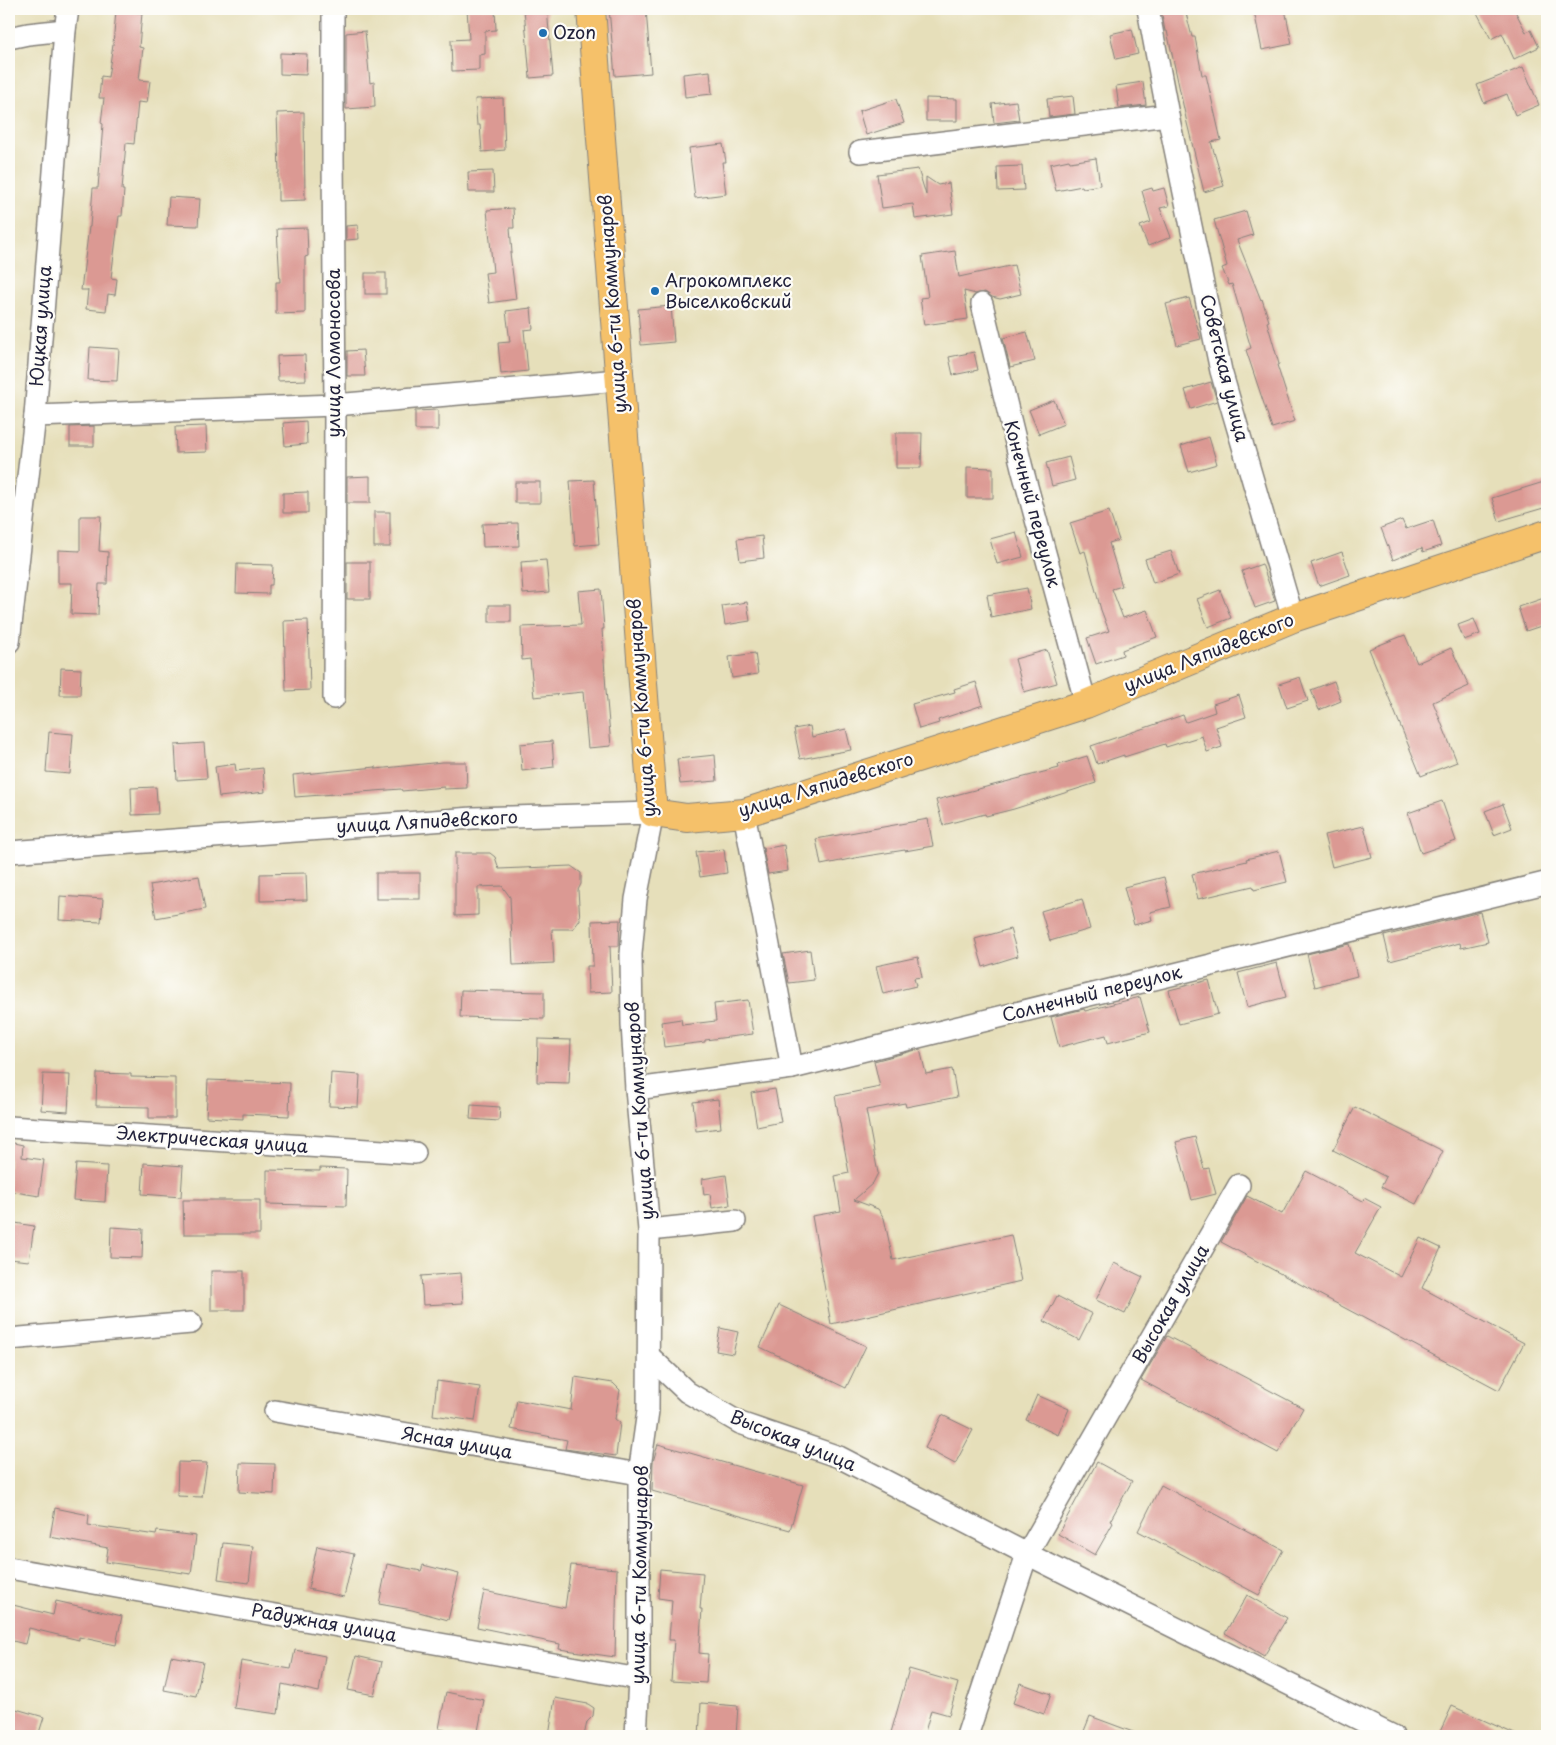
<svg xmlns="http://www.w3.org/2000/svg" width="1556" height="1745" viewBox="0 0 1556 1745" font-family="'Playpen Sans',sans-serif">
	<rect width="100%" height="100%" fill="#fdfcf7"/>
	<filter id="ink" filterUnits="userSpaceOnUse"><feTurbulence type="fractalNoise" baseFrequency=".02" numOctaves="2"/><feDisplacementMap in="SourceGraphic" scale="10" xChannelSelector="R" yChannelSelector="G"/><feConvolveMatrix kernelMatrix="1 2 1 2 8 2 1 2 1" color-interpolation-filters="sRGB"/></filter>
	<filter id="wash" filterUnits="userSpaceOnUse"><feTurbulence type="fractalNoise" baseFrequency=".0096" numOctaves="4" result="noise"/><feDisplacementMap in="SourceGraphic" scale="20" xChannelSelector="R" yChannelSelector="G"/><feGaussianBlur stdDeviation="1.12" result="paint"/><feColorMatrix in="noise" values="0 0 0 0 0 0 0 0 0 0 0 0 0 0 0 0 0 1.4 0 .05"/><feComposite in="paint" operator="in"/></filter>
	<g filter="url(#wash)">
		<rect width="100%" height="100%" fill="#e6dfba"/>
		<g id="blocks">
			<g fill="#db9993">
				<polygon points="467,9 495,9 496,30 485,31 485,54 479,55 479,70 452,71 451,40 469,39"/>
				<polygon points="524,9 547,9 553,76 530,78"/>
				<polygon points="609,9 646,9 651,73 615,76"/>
				<polygon points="1161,9 1185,9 1192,37 1195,37 1202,75 1206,75 1221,140 1211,142 1224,186 1204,192 1187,123 1167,31 1165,31"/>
				<polygon points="1267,9 1285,9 1292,44 1262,50 1254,11"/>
				<polygon points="1475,9 1514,9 1526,32 1531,30 1539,47 1514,59 1502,33 1491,39"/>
				<polygon points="116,11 142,13 139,47 143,48 139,80 150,81 147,103 138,102 134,144 126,143 122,190 124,190 122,216 119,216 111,278 117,279 115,295 108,294 106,311 86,309 88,290 81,290 89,227 90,227 93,188 98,188 103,124 101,123 104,98 99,98 101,76 108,77 113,44"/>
				<polygon points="1132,29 1138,54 1116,59 1110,34"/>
				<polygon points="365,31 370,83 374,82 375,107 346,109 346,33"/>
				<polygon points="280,53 307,54 306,75 280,74"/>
				<polygon points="1523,67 1539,105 1515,115 1507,94 1484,103 1477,85"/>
				<polygon points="710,71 712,94 685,97 683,74"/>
				<polygon points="1143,82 1146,105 1119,108 1116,86"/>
				<polygon points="1073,96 1075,114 1049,117 1047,99"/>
				<polygon points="503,98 505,150 482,152 480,125 477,125 475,99"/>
				<polygon points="926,98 957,99 957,121 926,121"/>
				<polygon points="896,99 904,123 866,135 859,111"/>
				<polygon points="1016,101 1019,120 994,123 992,104"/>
				<polygon points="304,112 305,200 278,201 278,173 279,173 277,113"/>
				<polygon points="723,144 726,162 722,162 726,194 695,198 689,148"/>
				<polygon points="1096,158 1100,185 1083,188 1082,186 1056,191 1050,164 1069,160 1070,162"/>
				<polygon points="1022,166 1024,190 998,191 997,167"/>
				<polygon points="918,169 926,195 926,177 938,185 949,183 953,214 915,219 913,204 882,208 877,174"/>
				<polygon points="493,171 494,192 469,192 468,172"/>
				<polygon points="1152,188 1153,191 1164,188 1169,206 1160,208 1171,237 1148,246 1140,226 1151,222 1142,191"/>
				<polygon points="169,197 200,199 198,226 167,225"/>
				<polygon points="513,208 514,228 510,228 512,253 510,253 516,299 489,303 485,273 493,272 487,210"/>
				<polygon points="1246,211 1253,235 1237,240 1261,300 1262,299 1269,321 1267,322 1279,364 1277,365 1295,421 1272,428 1246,350 1251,348 1232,284 1229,285 1222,268 1227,266 1214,220"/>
				<polygon points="358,225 359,239 346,240 346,226"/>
				<polygon points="307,228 308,256 305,257 305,313 276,314 276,282 280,282 277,229"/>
				<polygon points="955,251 959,277 1014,265 1021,294 1000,299 992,297 985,292 976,294 964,291 968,319 924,325 920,298 928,297 922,256"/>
				<rect x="365" y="273" width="21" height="21"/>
				<polygon points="1189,298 1201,339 1177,345 1166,304"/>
				<polygon points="671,306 674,342 641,345 638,309"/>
				<polygon points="531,308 533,329 524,330 528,371 501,374 498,343 510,342 506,311"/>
				<polygon points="1027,332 1035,361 1010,367 1003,338"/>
				<polygon points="90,347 119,349 117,381 88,380"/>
				<polygon points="363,350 365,376 347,376 347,351"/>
				<polygon points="974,352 978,370 953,375 949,357"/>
				<polygon points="305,355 306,380 278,381 277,356"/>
				<polygon points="1211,382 1217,401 1191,409 1185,390"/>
				<polygon points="1054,400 1064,424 1039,434 1029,410"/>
				<polygon points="438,410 438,430 415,430 415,411"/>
				<polygon points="306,421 307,444 285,446 283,423"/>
				<polygon points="94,426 94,446 70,446 70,427"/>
				<polygon points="206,426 207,452 176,453 175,427"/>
				<polygon points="896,433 922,433 921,468 896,468"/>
				<polygon points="1209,437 1217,464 1189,472 1181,446"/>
				<polygon points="1069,457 1075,480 1052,486 1046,463"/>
				<polygon points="967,467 993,468 993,498 967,498"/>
				<polygon points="370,476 370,503 347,503 347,477"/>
				<polygon points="594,480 599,544 575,546 570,481"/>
				<polygon points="1547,481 1547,507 1499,521 1492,498"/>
				<rect x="515" y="482" width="25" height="21"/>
				<polygon points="308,492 308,513 283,513 283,493"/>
				<polygon points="1109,511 1119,540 1109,543 1122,586 1112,589 1123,618 1147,610 1157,637 1122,650 1123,655 1096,664 1087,638 1109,631 1101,610 1085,551 1080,553 1070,523"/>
				<rect x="374" y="512" width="16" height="35"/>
				<polygon points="80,516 101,516 99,551 108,552 107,584 99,584 98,615 71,614 72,583 58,583 58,550 80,551"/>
				<polygon points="1402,520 1406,529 1433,520 1441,546 1423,552 1422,548 1393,560 1381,528"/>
				<polygon points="518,523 519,546 483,547 482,524"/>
				<polygon points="1016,532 1023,557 997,564 990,539"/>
				<polygon points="762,536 764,558 740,561 737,539"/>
				<polygon points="1171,551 1179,574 1153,583 1145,559"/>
				<polygon points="1342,552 1350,575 1319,586 1311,563"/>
				<polygon points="546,560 549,592 523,594 521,562"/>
				<rect x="347" y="562" width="23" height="37"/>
				<polygon points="237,564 273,565 272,585 269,585 269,594 236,593"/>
				<polygon points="1262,564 1275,601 1255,608 1242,571"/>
				<polygon points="1027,588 1031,609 991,617 987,595"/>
				<polygon points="601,589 604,629 602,629 606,690 611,746 588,748 583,692 534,697 530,659 522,660 521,627 581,625 578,591"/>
				<polygon points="1220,590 1231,618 1208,627 1197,599"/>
				<polygon points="1544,598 1547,606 1547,624 1526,631 1518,607"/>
				<polygon points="747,602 750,621 725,625 722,606"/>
				<rect x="489" y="605" width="22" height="17"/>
				<polygon points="1474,619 1480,634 1464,640 1458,625"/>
				<polygon points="308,620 310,690 286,691 284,621"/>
				<polygon points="1405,635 1417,663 1451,648 1469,686 1433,702 1457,762 1421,776 1369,649"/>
				<polygon points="1047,650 1057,683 1024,692 1015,659"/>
				<polygon points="755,653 758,674 732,678 729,657"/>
				<polygon points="61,668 81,669 80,695 60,695"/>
				<polygon points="1300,677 1308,701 1287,708 1279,684"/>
				<polygon points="1334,681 1341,701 1319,710 1311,690"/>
				<polygon points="976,682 983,705 938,720 939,723 919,729 912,704 955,692 954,689"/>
				<polygon points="1239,695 1246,717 1216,727 1222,747 1207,752 1202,736 1166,747 1165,744 1124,757 1124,755 1097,764 1091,746 1183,715 1186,722 1215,712 1213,704"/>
				<polygon points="810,726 812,737 846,729 851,750 800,759 794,729"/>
				<polygon points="49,732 73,734 70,774 46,772"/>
				<polygon points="552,741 554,767 522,771 520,744"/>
				<polygon points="204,743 207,778 177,780 175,745"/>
				<polygon points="715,755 717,781 680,784 677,759"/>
				<polygon points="1087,756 1096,783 1014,809 986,816 985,814 943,825 936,800 1059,768 1058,765"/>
				<polygon points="442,762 466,762 467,788 444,789 444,787 402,791 401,789 295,797 293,775 376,767 376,769"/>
				<polygon points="235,764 236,771 263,768 265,792 219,797 215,767"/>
				<polygon points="156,787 158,814 132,815 131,788"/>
				<polygon points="1442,801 1456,841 1421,853 1408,813"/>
				<polygon points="1503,804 1512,828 1494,835 1485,811"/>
				<polygon points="928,819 933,846 905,851 905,850 860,857 821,865 816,839"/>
				<polygon points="1364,826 1372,857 1332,867 1324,835"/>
				<polygon points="784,845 788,871 768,874 763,849"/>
				<polygon points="724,849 727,873 700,877 696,852"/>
				<polygon points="1279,851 1287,882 1254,890 1253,886 1198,899 1192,874 1247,861 1246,859"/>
				<polygon points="455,853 490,853 495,857 499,869 571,866 581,873 581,884 578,890 580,920 573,929 552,929 554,963 513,965 510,897 502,886 478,887 478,915 455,916"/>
				<polygon points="306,873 307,900 260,901 260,874"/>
				<rect x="376" y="873" width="44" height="26"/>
				<polygon points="199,876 205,909 156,918 150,885"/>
				<polygon points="1164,877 1171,907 1150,912 1152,920 1134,925 1124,887"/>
				<polygon points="60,896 103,899 101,922 59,920"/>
				<polygon points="1082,899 1090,929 1050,941 1041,911"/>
				<polygon points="1480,912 1488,942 1461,948 1460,943 1390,961 1384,936"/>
				<polygon points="620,920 619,946 610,946 612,992 588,993 587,966 593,966 592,921"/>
				<polygon points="1010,929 1018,956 983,967 975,939"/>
				<polygon points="1349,944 1357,976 1315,987 1307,954"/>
				<polygon points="810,950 814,980 789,983 783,954"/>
				<polygon points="918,957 922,977 914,978 916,986 883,994 876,966"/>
				<polygon points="1277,963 1286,997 1247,1007 1238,973"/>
				<polygon points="1209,980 1218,1014 1179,1024 1169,990"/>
				<polygon points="461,990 544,992 544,1019 460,1017"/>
				<polygon points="1140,997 1150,1032 1108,1043 1106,1035 1059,1047 1051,1017 1084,1009 1085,1011"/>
				<polygon points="748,1000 753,1034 705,1040 705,1042 664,1047 661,1022 681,1019 682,1025 716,1021 714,1004"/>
				<polygon points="538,1039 571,1040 569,1083 537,1082"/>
				<polygon points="920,1049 926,1074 952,1069 957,1097 906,1107 905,1103 866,1110 878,1173 873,1183 854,1200 878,1209 884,1218 893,1260 1011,1235 1021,1281 831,1324 812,1216 841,1211 835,1176 849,1173 835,1096 880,1087 874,1061"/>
				<polygon points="97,1073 131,1074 131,1077 175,1078 175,1118 149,1118 149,1107 96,1106"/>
				<polygon points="331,1073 360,1075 358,1107 329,1106"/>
				<polygon points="43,1074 70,1075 68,1112 41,1110"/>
				<polygon points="208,1080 290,1083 289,1116 243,1114 243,1119 206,1117"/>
				<polygon points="775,1089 781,1122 757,1127 751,1093"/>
				<polygon points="718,1099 721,1128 696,1131 693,1102"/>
				<polygon points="471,1105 500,1107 499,1121 470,1119"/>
				<polygon points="1355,1107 1443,1151 1416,1204 1381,1187 1386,1177 1333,1150"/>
				<polygon points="1195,1137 1204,1169 1209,1168 1216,1194 1192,1200 1176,1142"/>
				<polygon points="9,1142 23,1145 22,1157 44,1160 39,1196 9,1191"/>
				<polygon points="144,1163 183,1166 181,1197 142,1194"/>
				<polygon points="76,1164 107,1166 105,1202 73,1200"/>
				<polygon points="320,1168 347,1169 346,1206 267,1204 267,1170 320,1171"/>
				<polygon points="1306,1171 1363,1201 1364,1198 1381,1207 1355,1253 1401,1277 1420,1238 1441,1248 1422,1288 1524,1343 1499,1390 1221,1242 1247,1196 1282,1214"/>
				<polygon points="726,1175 730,1205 712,1208 710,1194 704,1195 702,1179"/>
				<polygon points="183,1200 260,1200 260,1234 184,1234"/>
				<polygon points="9,1222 34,1226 29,1261 9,1259"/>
				<polygon points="111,1227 143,1229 142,1258 110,1257"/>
				<polygon points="1114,1263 1143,1277 1125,1314 1096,1300"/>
				<rect x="211" y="1271" width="33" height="39"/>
				<polygon points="461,1273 463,1303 423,1305 421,1276"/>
				<polygon points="1057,1296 1092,1314 1079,1340 1044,1321"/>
				<polygon points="779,1305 866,1346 846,1388 760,1347"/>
				<polygon points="720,1328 738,1332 733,1354 716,1351"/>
				<polygon points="1167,1336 1303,1408 1278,1453 1141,1380"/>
				<polygon points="575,1377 613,1383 620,1390 615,1419 620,1423 616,1456 565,1449 567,1440 511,1429 517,1400 571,1410"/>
				<polygon points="437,1381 480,1387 475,1421 433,1415"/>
				<polygon points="1037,1395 1069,1409 1058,1435 1026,1420"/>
				<polygon points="942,1415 973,1430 955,1464 925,1448"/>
				<polygon points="658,1444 803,1485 790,1530 652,1491 653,1462"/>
				<polygon points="178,1462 207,1463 202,1497 177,1496"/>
				<polygon points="1097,1462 1132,1481 1110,1521 1113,1523 1095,1555 1058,1534"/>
				<polygon points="240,1463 275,1464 274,1494 239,1492"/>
				<polygon points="1161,1485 1283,1550 1259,1595 1138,1531"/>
				<polygon points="55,1508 89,1515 88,1525 156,1535 157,1531 196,1536 191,1574 106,1562 108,1548 50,1537"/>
				<polygon points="223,1543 253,1546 249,1583 218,1579"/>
				<polygon points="317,1546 354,1554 344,1597 308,1589"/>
				<polygon points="387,1564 421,1571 423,1565 459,1574 448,1620 412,1610 379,1604"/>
				<polygon points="571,1565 617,1569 615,1657 559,1649 560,1644 477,1627 484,1591 565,1608"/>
				<polygon points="660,1569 703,1573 700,1609 702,1609 699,1653 708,1654 706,1683 671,1681 674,1640 669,1640 672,1600 658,1598"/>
				<polygon points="1247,1595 1287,1618 1264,1656 1225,1633"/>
				<polygon points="56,1601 122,1616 116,1645 79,1637 79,1640 29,1628 25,1644 9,1640 9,1604 53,1615"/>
				<polygon points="295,1650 325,1656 319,1692 282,1684 278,1714 234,1708 241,1661 291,1669"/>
				<polygon points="171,1656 203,1662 196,1696 164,1690"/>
				<polygon points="356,1656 382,1662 374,1695 348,1690"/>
				<polygon points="909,1669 958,1683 949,1715 931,1710 924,1736 890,1736"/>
				<polygon points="1020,1683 1051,1694 1044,1714 1013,1703"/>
				<polygon points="446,1692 484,1700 477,1736 439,1729"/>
				<polygon points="555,1698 588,1704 594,1708 593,1716 587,1722 584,1736 549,1736"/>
				<polygon points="701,1703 738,1706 736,1736 699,1736"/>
				<polygon points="1452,1706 1519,1736 1438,1736"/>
				<polygon points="9,1707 44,1717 38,1736 9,1736"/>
				<polygon points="1090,1716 1141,1735 1140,1736 1082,1736"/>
			</g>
		</g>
	</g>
	<g filter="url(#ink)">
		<use href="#blocks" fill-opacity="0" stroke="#84807a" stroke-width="1"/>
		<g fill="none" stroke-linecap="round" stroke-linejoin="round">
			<g stroke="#84807a" stroke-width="24">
				<g id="minor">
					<polyline points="333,9 333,159 335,405 334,698"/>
					<polyline points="1148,9 1168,115 1221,371 1293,618"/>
					<polyline points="9,38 28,34 65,30"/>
					<polyline points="860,152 1168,115"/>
					<polyline points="982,304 1022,468 1086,704"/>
					<polyline points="35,416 335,405 618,380"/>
					<polyline points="9,642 35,416 65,30 68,9"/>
					<polyline points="744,813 792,1068"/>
					<polyline points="9,852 473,818 653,813 636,899 631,954 632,1024 636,1089 649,1230 648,1411 639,1474 639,1679 636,1736"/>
					<polyline points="636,1089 792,1068 1545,883"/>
					<polyline points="9,1127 415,1153"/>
					<polyline points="649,1230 735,1221"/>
					<polyline points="9,1339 191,1323"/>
					<polyline points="649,1356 687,1392 740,1423 839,1457 1027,1554 1393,1736"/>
					<polyline points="275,1411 639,1474"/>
					<polyline points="9,1568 639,1679"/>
					<polyline points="967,1736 1027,1554 1239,1185"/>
				</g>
			</g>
			<g stroke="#84807a" stroke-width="30">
				<polyline id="major" points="591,9 653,813 687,818 744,813 1086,704 1293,618 1547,534"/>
			</g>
			<use href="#minor" stroke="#fff" stroke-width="21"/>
			<use href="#major" stroke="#f5c16b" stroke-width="28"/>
		</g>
	</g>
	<g fill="#1f6fb2" stroke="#fdfcf7" stroke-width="2">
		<circle cx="543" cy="33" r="5"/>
		<circle cx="655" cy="291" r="5"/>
	</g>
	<g text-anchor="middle" stroke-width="4.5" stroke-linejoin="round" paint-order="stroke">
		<g font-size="18" fill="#22223b" stroke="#fdfcf7" text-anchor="start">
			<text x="553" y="39">Ozon</text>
			<text x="665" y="287">Агрокомплекс<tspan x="665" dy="21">Выселковский</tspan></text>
		</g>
		<g font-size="18" fill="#22223b" stroke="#fdfcf7">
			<text transform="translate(613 304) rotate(-94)" y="6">улица 6-ти Коммунаров</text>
			<text transform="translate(41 326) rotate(-86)" y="6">Юцкая улица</text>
			<text transform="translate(334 353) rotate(-90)" y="6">улица Ломоносова</text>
			<text transform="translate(1224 368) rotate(76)" y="6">Советская улица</text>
			<text transform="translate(1032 504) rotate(75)" y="6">Конечный переулок</text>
			<text transform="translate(1209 653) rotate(-22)" y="6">улица Ляпидевского</text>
			<text transform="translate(642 708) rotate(-94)" y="6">улица 6-ти Коммунаров</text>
			<text transform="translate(826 785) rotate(-17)" y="6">улица Ляпидевского</text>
			<text transform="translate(427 822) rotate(-3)" y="6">улица Ляпидевского</text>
			<text transform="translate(1092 994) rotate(-14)" y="6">Солнечный переулок</text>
			<text transform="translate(640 1111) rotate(-94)" y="6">улица 6-ти Коммунаров</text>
			<text transform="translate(212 1140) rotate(4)" y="6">Электрическая улица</text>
			<text transform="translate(1171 1304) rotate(-60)" y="6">Высокая улица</text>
			<text transform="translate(793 1441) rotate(22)" y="6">Высокая улица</text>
			<text transform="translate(457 1443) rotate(10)" y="6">Ясная улица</text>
			<text transform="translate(640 1575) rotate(-89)" y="6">улица 6-ти Коммунаров</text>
			<text transform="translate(324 1623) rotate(10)" y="6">Радужная улица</text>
		</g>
	</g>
	<rect width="1556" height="1745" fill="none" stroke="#fdfcf7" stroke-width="30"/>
</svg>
